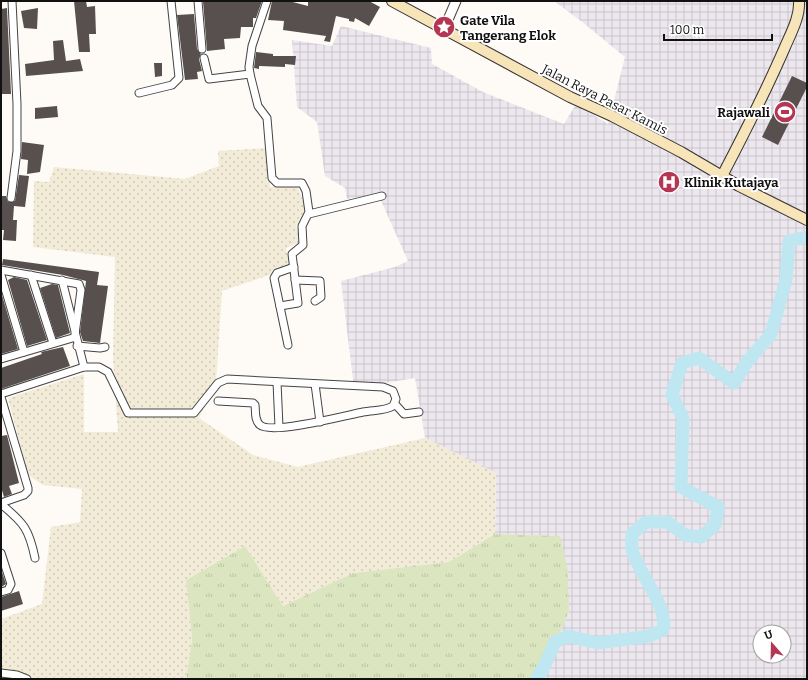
<svg xmlns="http://www.w3.org/2000/svg" width="808" height="680" viewBox="0 0 808 680" font-family="Bitter,serif">
	<defs>
		<pattern id="industrial-grid" width="8" height="8" patternUnits="userSpaceOnUse"><rect width="8" height="8" fill="#ece7ee"/><path d="M0 4h8M4 0v8" fill="none" stroke="#c9c5cb"/></pattern>
		<pattern id="farmland-dots" width="8" height="8" patternUnits="userSpaceOnUse"><rect width="8" height="8" fill="#f2ebd7"/><path d="M2 2h.1M6 6h.1" fill="none" stroke="#cec8b8" stroke-width="1.8" stroke-linecap="round"/></pattern>
		<pattern id="grass-tufts" width="24" height="20" patternUnits="userSpaceOnUse"><rect width="24" height="20" fill="#dbe6c1"/><path d="M3 7l-1-3M5 7V3M7 7l1-3M15 17l-1-3M17 17v-4M19 17l1-3" fill="none" stroke="#bbc4a5"/></pattern>
	</defs>
	<rect width="100%" height="100%" fill="#fefbf6"/>
	<path fill="url(#industrial-grid)" fill-rule="evenodd" d="M554,1h253v678h-267l29,-67 -9,-75 -65,-3 1,-61 -71,-35 -10,-60 -61,10 -13,-107 54,-14 13,-6 -30,-67 -31,5 -2,-11 -20,-12 -8,-54 -20,-15 -5,-67 40,6 9,-20 90,22 1,16 51,28 81,32 12,-20 32,20 17,-67 -44,-36zM760,632h24v24h-24z"/>
	<polygon fill="url(#farmland-dots)" points="267,148 270,187 297,186 306,208 296,226 301,242 286,248 290,268 222,291 216,382 199,418 253,455 298,467 425,438 496,473 495,534 449,562 353,573 283,606 245,546 186,580 192,639 186,679 1,679 1,619 42,604 51,527 80,522 82,489 43,485 28,475 8,398 84,374 84,432 118,432 113,359 115,257 33,247 34,181 49,182 54,167 185,179 219,166 218,151"/>
	<polygon fill="url(#grass-tufts)" points="495,534 560,536 568,570 569,612 540,679 186,679 192,639 186,580 245,546 283,606 353,573 449,562"/>
	<g fill="none" stroke-linecap="round" stroke-linejoin="round">
		<path stroke="#bfe7f1" stroke-width="13" d="M536,679l8,-12 11,-25 13,-6 30,7 51,-7 14,-6c6,-22 -24,-57 -30,-77 -2,-6 -1,-13 -1,-19l14,-12h21l18,13 16,2 14,-12 3,-18 -37,-20 2,-69 -11,-23 10,-32 17,-5 35,25 13,-21 24,-28 15,-54 3,-39 18,-4"/>
	</g>
	<g fill="#58504e">
		<polygon points="74,1 86,1 87,7 95,6 96,34 89,34 90,52 79,52"/>
		<polygon points="203,1 262,1 256,18 253,18 253,27 241,27 240,38 224,39 225,49 207,51"/>
		<polygon points="272,1 289,1 308,6 308,1 369,1 380,7 369,26 355,18 354,22 349,21 349,19 336,16 330,42 324,41 326,36 283,30 284,21 268,20"/>
		<polygon points="7,8 11,94 1,94 1,9"/>
		<polygon points="38,8 37,29 24,28 21,11"/>
		<polygon points="194,14 197,49 201,54 199,59 202,71 197,72 198,79 185,80 177,15"/>
		<polygon points="63,40 66,61 80,59 83,71 26,76 25,64 54,60 53,41"/>
		<polygon points="256,52 273,54 273,56 296,56 295,65 285,64 285,67 259,66 259,69 254,68"/>
		<polygon points="154,63 162,63 162,76 155,77"/>
		<polygon points="792,76 807,83 807,87 778,145 762,137"/>
		<polygon points="57,106 58,117 35,119 35,108"/>
		<polygon points="22,142 44,145 40,172 27,174 28,160 21,159"/>
		<polygon points="19,175 29,176 25,207 14,206 13,220 17,220 16,241 3,240 4,230 1,230 2,196 6,196 8,202 15,201"/>
		<polygon points="3,259 99,272 97,285 108,286 100,343 83,341 80,332 86,281 63,275 2,265"/>
		<polygon points="14,277 27,280 47,340 27,346 8,280"/>
		<polygon points="52,284 58,285 70,333 56,338 40,288"/>
		<polygon points="1,292 18,349 1,354"/>
		<polygon points="63,347 70,366 1,389 1,368 42,354 41,352"/>
		<polygon points="7,435 19,483 9,486 12,494 4,497 1,487 1,436"/>
		<polygon points="1,569 6,584 1,587"/>
		<polygon points="19,591 23,604 1,611 1,597"/>
	</g>
	<g fill="none" stroke-linecap="round" stroke-linejoin="round">
		<g stroke="#444" stroke-width="9">
			<g id="minor">
				<polyline points="198,1 202,49"/>
				<polyline points="267,1 252,46 249,67 250,74 258,106 267,118 272,178 277,183 302,183 306,191 309,212 302,226 303,245 292,254 298,303 280,306"/>
				<polyline points="204,58 209,79 250,74"/>
				<polyline points="139,93 172,85 179,78 171,1"/>
				<polyline points="11,198 17,151 17,104 12,1"/>
				<polyline points="309,214 382,196"/>
				<polyline points="1,270 79,284 81,290 75,334"/>
				<polyline points="1,275 24,352"/>
				<polyline points="31,275 53,343"/>
				<polyline points="62,280 84,367"/>
				<polyline points="295,280 320,281 321,297 315,301"/>
				<polyline points="288,345 274,278 277,273 294,267"/>
				<polyline points="77,346 100,348 105,347"/>
				<polyline points="1,359 76,337"/>
				<polyline points="277,382 279,427"/>
				<polyline points="315,384 320,422"/>
				<path d="M1,394l83,-27h15l9,5 20,41h66l24,-30 9,-4 156,8 10,4 3,8 -3,7c-8,5 -20,4 -30,6 -16,3 -92,23 -103,13 -6,-5 -4,-14 -5,-20l-2,-2 -35,-2"/>
				<polyline points="1,397 28,488 28,491 24,495 1,503"/>
				<polyline points="395,404 404,414 419,412"/>
				<path d="M1,504c23,19 28,25 34,54"/>
				<polyline points="1,553 11,584 8,590 1,592"/>
				<polyline points="1,673 17,675 27,679"/>
			</g>
		</g>
		<g stroke="#444" stroke-width="11">
			<polyline id="tertiary" points="444,29 456,1"/>
		</g>
		<g stroke="#333" stroke-width="12">
			<g id="secondary">
				<polyline points="392,1 570,97 612,116 681,152 739,186 807,220"/>
				<path d="M722,176c22,-42 44,-85 63,-129 6,-14 15,-30 14,-46"/>
			</g>
		</g>
		<use href="#minor" stroke="#fff" stroke-width="7"/>
		<use href="#tertiary" stroke="#fff" stroke-width="9"/>
		<use href="#secondary" stroke="#f7e4b8" stroke-width="10"/>
	</g>
	<defs>
		<g id="sight-disc" transform="scale(1.15)"><circle r="9.5" fill="#b43653" stroke="#fff"/><path d="M0-6L1.8-2.2L6-1.7L2.9 1.2L3.7 5.4L0 3.3L-3.7 5.4L-2.9 1.2L-6-1.7L-1.8-2.2Z" fill="#fff"/></g>
		<g id="stadium-disc" transform="scale(1.15)"><circle r="9.5" fill="#b43653" stroke="#fff"/><path d="M0-5a6.5 5 0 1 0 0 10a6.5 5 0 1 0 0-10ZM-3.5-1.8h7v3.6h-7Z" fill="#fff"/></g>
		<g id="hospital-disc" transform="scale(1.15)"><circle r="9.5" fill="#b43653" stroke="#fff"/><path d="M-5-5h3v3.5h4V-5h3V5h-3V1.5h-4V5h-3Z" fill="#fff"/></g>
	</defs>
	<g fill-rule="evenodd">
		<use href="#sight-disc" x="444" y="27"/>
		<use href="#stadium-disc" x="785" y="112"/>
		<use href="#hospital-disc" x="669" y="182"/>
	</g>
	<g text-anchor="middle" stroke-width="4" stroke-linejoin="round" paint-order="stroke">
		<g font-size="13" font-weight="bold" fill="#111" stroke="#fff" text-anchor="start">
			<text x="460" y="25">Gate Vila<tspan x="460" dy="15">Tangerang Elok</tspan></text>
			<text x="770" y="117" text-anchor="end">Rajawali</text>
			<text x="684" y="187">Klinik Kutajaya</text>
		</g>
		<g font-size="13" fill="#111" stroke="#fff">
			<text transform="translate(605 99) rotate(27)" y="5">Jalan Raya Pasar Kamis</text>
		</g>
	</g>
	<rect width="808" height="680" fill="none" stroke="#111111" stroke-width="4"/>
	<g transform="translate(772 644) rotate(340)"><circle r="19" fill="#ffffff" stroke="#a0a0a0"/>
	<path d="M0-3L7 15L0 10L-7 15Z" fill="#b43653"/>
	<text y="-6" font-size="11" font-weight="bold" text-anchor="middle" fill="#111111">U</text>
	</g>
	<path d="M664 34v6h108v-6" fill="none" stroke="#111111" stroke-width="2"/>
	<text x="670" y="34" font-size="12" fill="#111111" stroke="#ffffff" stroke-width="3" paint-order="stroke">100 m</text>
</svg>
